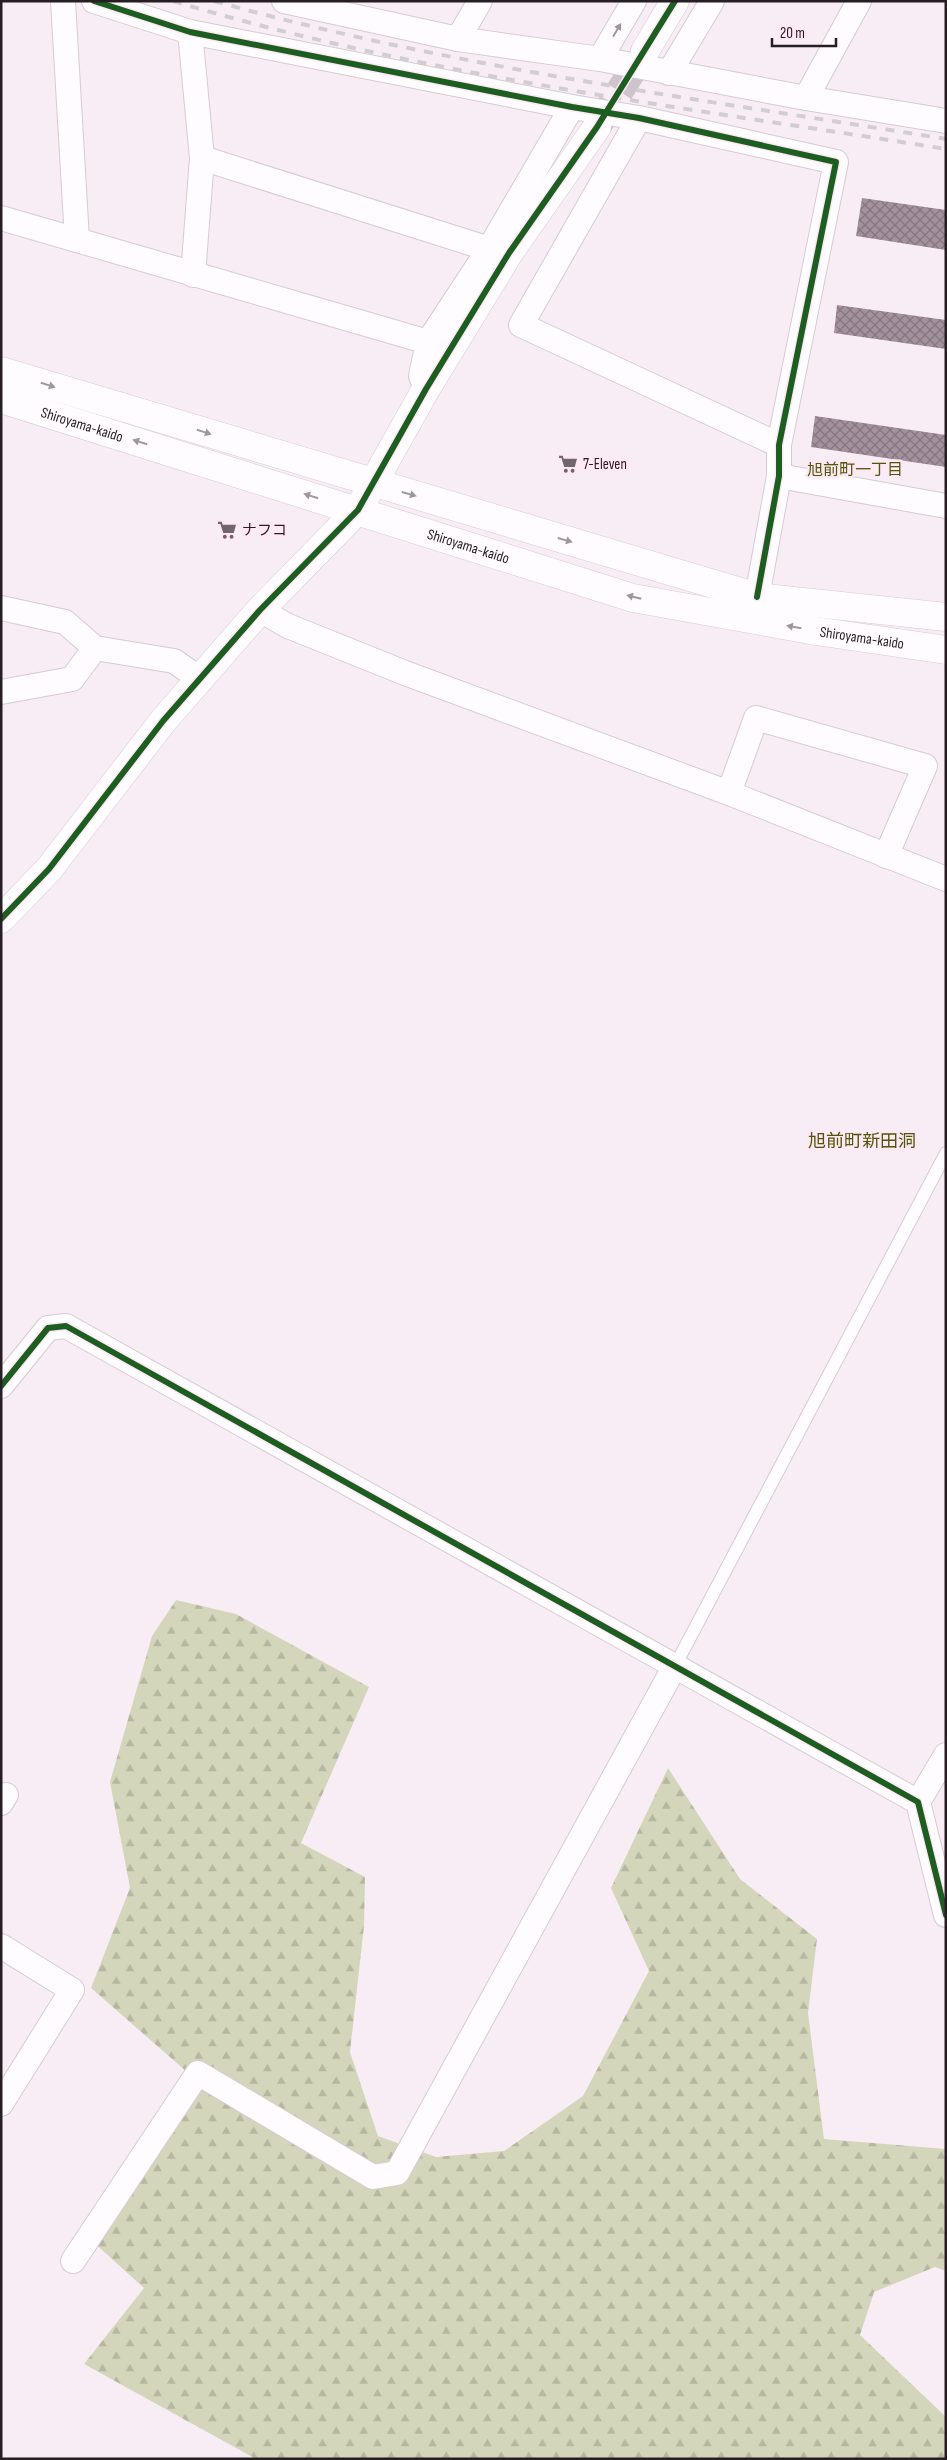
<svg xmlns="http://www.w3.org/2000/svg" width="947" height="2460" viewBox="0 0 947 2460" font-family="'Sofia Sans Condensed','Noto Sans JP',sans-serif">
	<defs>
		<pattern id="forest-firs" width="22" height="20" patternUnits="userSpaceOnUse" patternTransform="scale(1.25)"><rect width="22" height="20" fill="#d4d6bb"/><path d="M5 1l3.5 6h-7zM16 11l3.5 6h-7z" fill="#b6b7a0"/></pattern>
		<pattern id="building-cross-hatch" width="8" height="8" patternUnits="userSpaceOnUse" patternTransform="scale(1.25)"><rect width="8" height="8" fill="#a4919e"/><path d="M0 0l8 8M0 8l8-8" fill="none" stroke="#857680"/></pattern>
	</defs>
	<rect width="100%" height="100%" fill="#f9edf5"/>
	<polygon fill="url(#forest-firs)" points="176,1600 236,1614 369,1687 301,1843 365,1877 364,1926 350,2052 378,2136 436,2157 504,2151 583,2096 649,1971 611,1888 668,1768 740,1879 817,1939 808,2013 824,2139 946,2149 946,2271 935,2267 874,2292 860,2335 946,2417 946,2459 256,2459 84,2364 144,2288 91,2240 187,2072 91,1988 130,1888 110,1782 152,1636"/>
	<g fill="url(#building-cross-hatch)">
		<polygon points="862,198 946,210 946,250 856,236"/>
		<polygon points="837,305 946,320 946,349 834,333"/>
		<polygon points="815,416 946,435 946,467 811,447"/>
	</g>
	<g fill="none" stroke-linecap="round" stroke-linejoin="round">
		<polyline stroke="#cfc4cb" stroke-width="28" stroke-dasharray="28 14" stroke-linecap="butt" points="597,127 645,51"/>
		<g stroke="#d6cbd2" stroke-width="14">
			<polyline id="service" points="675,1666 946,1153"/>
		</g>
		<g stroke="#d6cbd2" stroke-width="26">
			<g id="minor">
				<polyline points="63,1 77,240"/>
				<polyline points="94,1 190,32 572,107 639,118 836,162 779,445 779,476 757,597"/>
				<polyline points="284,1 458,39 600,59 806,98 946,121"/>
				<polyline points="190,32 202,158 193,275"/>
				<polyline points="458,39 480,1"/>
				<polyline points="600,59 634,1"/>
				<polyline points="669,73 712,1"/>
				<polyline points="806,98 859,1"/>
				<polyline points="639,118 521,325 779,445"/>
				<polyline points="202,158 489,249"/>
				<polyline points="1,218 428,342"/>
				<polyline points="426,389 421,376 428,342 489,249 572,107"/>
				<polyline points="779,476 946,506"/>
				<polyline points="1,608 65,622 95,648 174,661 200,679"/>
				<polyline points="260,610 288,626 405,673 729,793 946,879"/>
				<polyline points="1,692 72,679 95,648"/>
				<polyline points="729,793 756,718 925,766 886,856"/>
				<polyline points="1,1386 48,1328 66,1326 918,1802 946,1915"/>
				<polyline points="918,1802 946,1755"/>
				<polyline points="1,1803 6,1795"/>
				<polyline points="1,1946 72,1990 1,2104"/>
				<polyline points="73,2261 198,2073 373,2177 397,2173 675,1666"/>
			</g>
		</g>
		<g stroke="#d6cbd2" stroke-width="29">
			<g id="tertiary">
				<polyline points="645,51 675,1"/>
				<polyline points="1,371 757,597 946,617"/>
				<path id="s1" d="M1,399l632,199 183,33 130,19"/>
				<polyline points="1,919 49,869 163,721 260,610 358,510 426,389 509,253 597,127"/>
			</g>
		</g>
		<use href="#service" stroke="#fefcfe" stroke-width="12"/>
		<use href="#minor" stroke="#fefcfe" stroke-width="24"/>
		<use href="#tertiary" stroke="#fefcfe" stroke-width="28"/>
		<g stroke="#d0ced0" stroke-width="4" stroke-dasharray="9 9" stroke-linecap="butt">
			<path d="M173,1c249,75 516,107 773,148"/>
			<path d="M214,1c239,67 487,98 732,138"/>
		</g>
		<g stroke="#ffe7f6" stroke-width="9">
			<g id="cycleway">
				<polyline points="94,1 190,32 572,107 639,118 836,162 779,445 779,476 757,597"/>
				<polyline points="1,919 49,869 163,721 260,610 358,510 426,389 509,253 597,127 675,1"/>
				<polyline points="1,1386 48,1328 66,1326 918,1802 946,1915"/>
			</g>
		</g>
		<use href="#cycleway" stroke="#1b5e20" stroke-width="6"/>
	</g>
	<defs><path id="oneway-solid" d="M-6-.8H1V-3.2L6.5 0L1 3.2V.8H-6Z" transform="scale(1.25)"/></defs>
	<g fill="#9d989b">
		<use href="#oneway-solid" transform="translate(617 30) rotate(-59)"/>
		<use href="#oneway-solid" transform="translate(48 385) rotate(17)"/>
		<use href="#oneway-solid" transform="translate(204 432) rotate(17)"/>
		<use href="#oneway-solid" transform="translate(140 442) rotate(-163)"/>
		<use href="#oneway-solid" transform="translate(409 494) rotate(16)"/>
		<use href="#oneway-solid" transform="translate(311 496) rotate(-163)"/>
		<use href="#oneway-solid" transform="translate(565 540) rotate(16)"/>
		<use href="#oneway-solid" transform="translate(634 597) rotate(-166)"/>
		<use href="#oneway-solid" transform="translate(794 627) rotate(-170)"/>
	</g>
	<defs>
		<g id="supermarket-bare" transform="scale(1.5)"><path d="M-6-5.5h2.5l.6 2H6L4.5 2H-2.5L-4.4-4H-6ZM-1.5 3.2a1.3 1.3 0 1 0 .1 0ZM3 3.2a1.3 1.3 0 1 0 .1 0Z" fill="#70666c" stroke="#ffe7f6" stroke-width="2.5" paint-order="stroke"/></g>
	</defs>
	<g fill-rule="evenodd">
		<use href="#supermarket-bare" x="568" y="464"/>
		<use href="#supermarket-bare" x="227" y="530"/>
	</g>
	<g text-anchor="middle" stroke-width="5" stroke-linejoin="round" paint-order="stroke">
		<g font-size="15" fill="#261e23" stroke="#ffe7f6">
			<text dy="5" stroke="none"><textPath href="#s1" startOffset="85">Shiroyama-kaido</textPath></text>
			<text dy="5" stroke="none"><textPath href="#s1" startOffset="490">Shiroyama-kaido</textPath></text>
			<text dy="5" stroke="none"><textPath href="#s1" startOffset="895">Shiroyama-kaido</textPath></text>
		</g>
		<g font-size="15" fill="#261e23" stroke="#ffe7f6" text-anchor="start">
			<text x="583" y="469">7-Eleven</text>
			<text x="242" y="535">ナフコ</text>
		</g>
		<g font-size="16" fill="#4c5a08" stroke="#ffe7f6">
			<text x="855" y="475">旭前町一丁目</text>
		</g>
		<g font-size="18" fill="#4c5a08" stroke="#ffe7f6">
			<text x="862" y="1147">旭前町新田洞</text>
		</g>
	</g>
	<rect width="947" height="2460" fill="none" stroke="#261e23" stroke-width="5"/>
	<path d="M772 38v8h64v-8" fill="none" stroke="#261e23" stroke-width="2.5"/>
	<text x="780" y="38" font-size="15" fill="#261e23" stroke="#ffe7f6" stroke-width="4" paint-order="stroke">20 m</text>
</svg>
